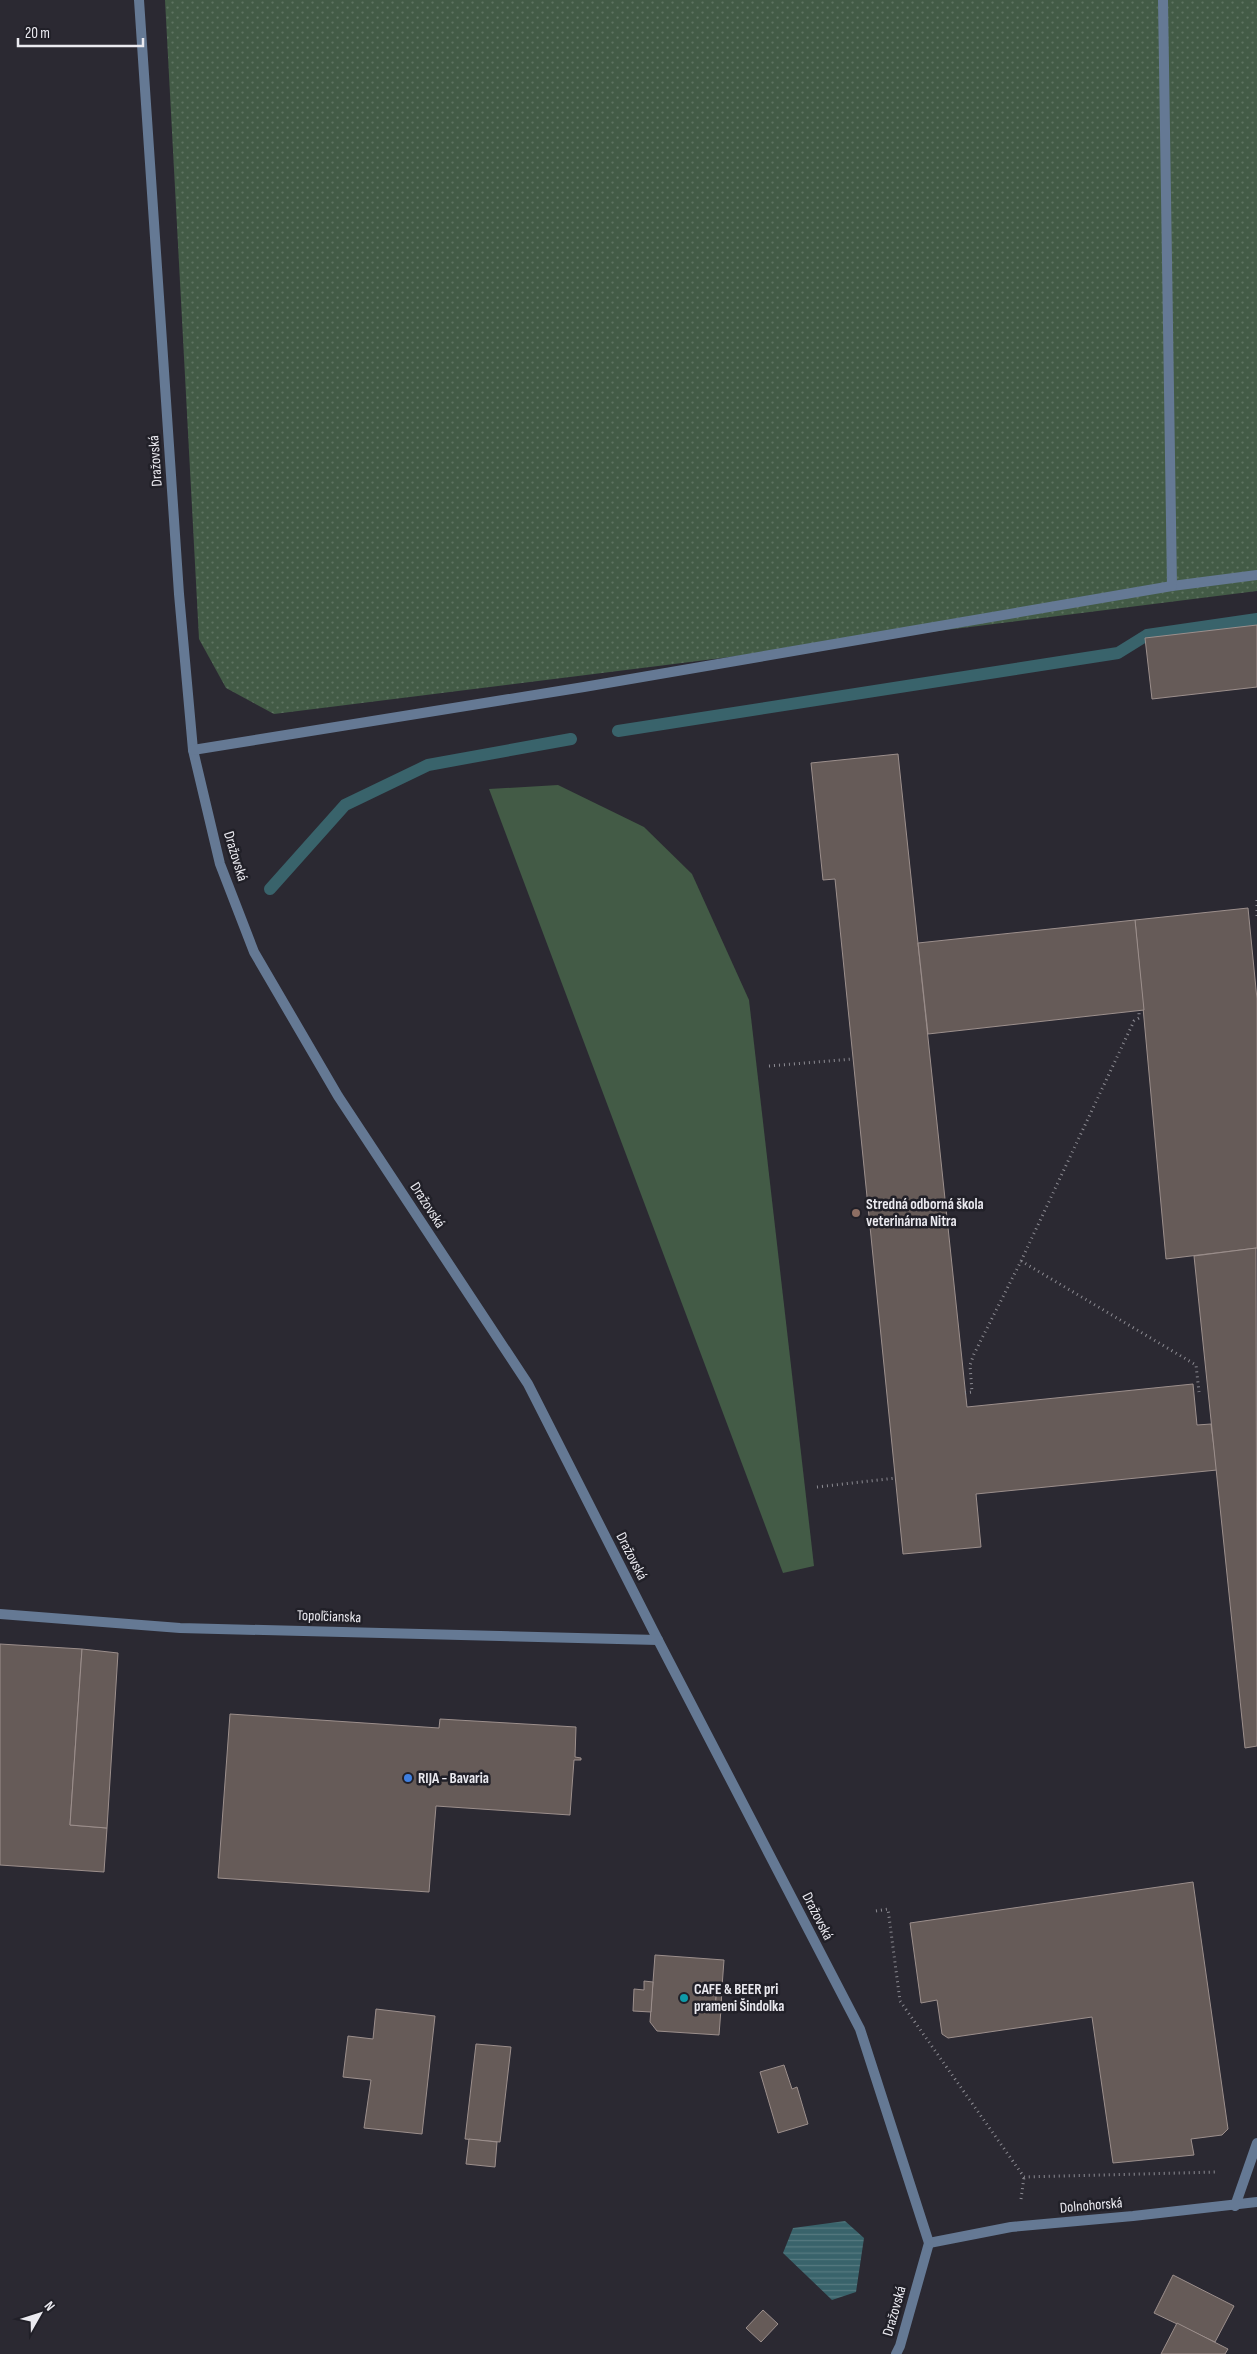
<svg xmlns="http://www.w3.org/2000/svg" width="1257" height="2354" viewBox="0 0 1257 2354" font-family="'Sofia Sans Condensed',sans-serif">
	<defs>
		<pattern id="grass-dots" width="8" height="8" patternUnits="userSpaceOnUse" patternTransform="scale(1.25)"><rect width="8" height="8" fill="#435b46"/><path d="M2 2h.1M6 6h.1" fill="none" stroke="#5e7361" stroke-width="1.8" stroke-linecap="round"/></pattern>
		<pattern id="water-rules" width="6" height="5" patternUnits="userSpaceOnUse" patternTransform="scale(1.25)"><rect width="6" height="5" fill="#39636b"/><path d="M0 2.5h6" fill="none" stroke="#567a80"/></pattern>
	</defs>
	<rect width="100%" height="100%" fill="#2b2932"/>
	<polygon fill="url(#grass-dots)" points="165,0 1257,0 1257,591 274,714 226,688 199,639"/>
	<polygon fill="#435b46" points="558,785 644,827 692,874 749,1000 814,1566 783,1573 489,789"/>
	<polygon fill="url(#water-rules)" points="845,2221 864,2238 856,2292 832,2300 783,2253 793,2228"/>
	<g fill="none" stroke-linecap="round" stroke-linejoin="round">
		<g stroke="#39636b" stroke-width="12">
			<polyline points="618,731 1118,653 1147,635 1257,619"/>
			<polyline points="270,889 345,805 428,765 571,739"/>
		</g>
	</g>
	<g fill="#665b58" stroke="#9c8f8c">
		<polygon points="1257,625 1257,687 1152,699 1145,638"/>
		<polygon points="898,754 967,1407 1193,1384 1197,1425 1211,1424 1217,1470 976,1494 981,1547 903,1554 835,879 823,880 811,763"/>
		<polygon points="1248,908 1257,999 1257,1248 1166,1259 1135,920"/>
		<polygon points="1135,920 1144,1010 928,1034 918,943"/>
		<polygon points="1256,1248 1257,1746 1245,1748 1194,1256"/>
		<polygon points="0,1644 82,1649 70,1825 107,1828 104,1872 0,1865"/>
		<polygon points="82,1649 118,1653 107,1828 70,1825"/>
		<polygon points="230,1714 439,1728 440,1719 576,1727 575,1757 581,1758 581,1760 574,1760 570,1815 436,1806 429,1892 218,1878"/>
		<polygon points="1193,1882 1228,2129 1222,2135 1191,2139 1194,2155 1113,2163 1092,2017 948,2038 942,2034 937,2000 921,2003 910,1923"/>
		<polygon points="655,1955 724,1960 722,1987 717,1986 715,2009 721,2009 719,2035 657,2031 650,2022"/>
		<polygon points="644,1981 653,1982 651,2012 633,2011 634,1989 644,1990"/>
		<polygon points="717,1986 722,1987 721,2009 715,2009"/>
		<polygon points="376,2009 435,2016 422,2134 364,2128 371,2080 343,2077 348,2036 373,2039"/>
		<polygon points="476,2044 511,2047 500,2142 465,2139"/>
		<polygon points="784,2065 792,2089 797,2087 808,2124 778,2133 760,2072"/>
		<polygon points="469,2139 497,2142 495,2167 466,2164"/>
		<polygon points="1173,2275 1234,2306 1215,2342 1154,2313"/>
		<polygon points="763,2310 778,2324 761,2342 746,2328"/>
		<polygon points="1177,2323 1228,2349 1225,2354 1161,2354"/>
	</g>
	<g fill="none" stroke-linecap="round" stroke-linejoin="round">
		<g stroke="#8c8b92" stroke-width="3" stroke-dasharray="1 4" stroke-linecap="butt">
			<polyline points="1257,900 1257,917"/>
			<polyline points="769,1066 853,1059"/>
			<polyline points="1021,1261 1196,1365 1199,1392"/>
			<polyline points="965,1393 972,1392 970,1365 974,1354 1021,1261 1134,1021 1139,1018 1139,1011"/>
			<polyline points="817,1487 896,1478"/>
			<polyline points="876,1911 888,1909 900,2001 1024,2177 1218,2172"/>
			<polyline points="1021,2199 1024,2177"/>
		</g>
		<polyline stroke="#657994" stroke-width="10" points="1235,2206 1257,2143"/>
		<g stroke="#657994" stroke-width="10">
			<polyline points="139,0 179,594 193,750 220,864 254,952 338,1096 528,1384 658,1640 860,2029 929,2243 900,2346 896,2354"/>
			<polyline points="1172,586 1257,575"/>
			<polyline points="193,750 584,687 1172,586 1163,0"/>
			<polyline points="0,1614 180,1628 658,1640"/>
			<polyline points="929,2243 1011,2227 1133,2216 1257,2202"/>
		</g>
	</g>
	<circle fill="#8d6e63" stroke="#212028" stroke-width="2" cx="856" cy="1213" r="5"/>
	<circle fill="#3f7fe0" stroke="#212028" stroke-width="2" cx="408" cy="1778" r="5"/>
	<circle fill="#0f9aa8" stroke="#212028" stroke-width="2" cx="684" cy="1998" r="5"/>
	<g text-anchor="middle" stroke-width="5" stroke-linejoin="round" paint-order="stroke">
		<g font-size="15" fill="#ebeaf0" stroke="#212028">
			<text transform="translate(155 461) rotate(-94)" y="5">Dražovská</text>
			<text transform="translate(236 856) rotate(73)" y="5">Dražovská</text>
			<text transform="translate(428 1205) rotate(57)" y="5">Dražovská</text>
			<text transform="translate(632 1556) rotate(63)" y="5">Dražovská</text>
			<text transform="translate(329 1616) rotate(2)" y="5">Topoľčianska</text>
			<text transform="translate(818 1916) rotate(63)" y="5">Dražovská</text>
			<text transform="translate(1091 2205) rotate(-5)" y="5">Dolnohorská</text>
			<text transform="translate(894 2311) rotate(-74)" y="5">Dražovská</text>
		</g>
		<g font-size="15" font-weight="bold" fill="#ebeaf0" stroke="#212028" text-anchor="start">
			<text x="866" y="1209">Stredná odborná škola<tspan x="866" dy="17">veterinárna Nitra</tspan></text>
			<text x="418" y="1783">RIJA - Bavaria</text>
			<text x="694" y="1994">CAFE &amp; BEER pri<tspan x="694" dy="17">prameni Šindolka</tspan></text>
		</g>
	</g>
	<g transform="translate(40 2314) rotate(51)" stroke="#212028" stroke-width="4" paint-order="stroke">
	<path d="M0-4L9 19L0 12L-9 19Z" fill="#ebeaf0"/>
	<text y="-8" font-size="14" font-weight="bold" text-anchor="middle" fill="#ebeaf0">N</text>
	</g>
	<path d="M18 38v8h125v-8" fill="none" stroke="#ebeaf0" stroke-width="2.5"/>
	<text x="25" y="38" font-size="15" fill="#ebeaf0" stroke="#212028" stroke-width="4" paint-order="stroke">20 m</text>
</svg>
